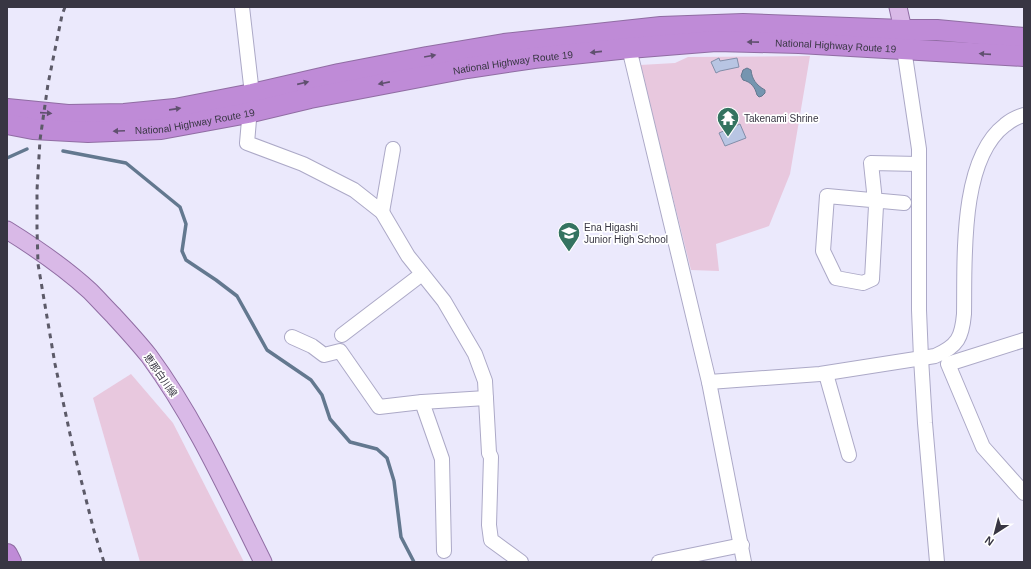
<svg xmlns="http://www.w3.org/2000/svg" width="1031" height="569" viewBox="0 0 1031 569" font-family="Arial,'Noto Sans JP',sans-serif">
	<rect width="100%" height="100%" fill="#ebe9fc"/>
	<g fill="#e8c8de">
		<polygon points="810,56 790,174 769,226 716,244 719,271 691,270 640,65 675,63 688,57"/>
		<polygon points="131,374 173,423 244,562 140,562 93,398"/>
	</g>
	<path fill="#7595b0" stroke="#63788f" d="M747,68l4,2c1,9 5,15 14,20v3l-3,3 -3,1 -2,-2c-2,-8 -6,-13 -14,-15l-2,-4 2,-6z"/>
	<g fill="none" stroke-linecap="round" stroke-linejoin="round">
		<g stroke="#63788f" stroke-width="3.5">
			<polyline points="63,151 126,163 180,207 186,224 182,251 186,260 216,280 237,296 267,350 311,380 322,395 330,419 350,442 377,449 387,458 394,481 401,537 414,562"/>
			<polyline points="7,158 27,149"/>
		</g>
	</g>
	<g fill="#b8c5e3" stroke="#828ea9">
		<polygon points="719,58 720,61 737,58 739,67 720,71 716,73 711,62"/>
		<polygon points="740,124 746,138 725,146 719,133"/>
	</g>
	<g fill="none" stroke-linecap="round" stroke-linejoin="round">
		<g stroke="#aca9c7" stroke-width="16">
			<g id="minor">
				<polyline points="242,7 252,94"/>
				<polyline points="629,48 709,382 744,562"/>
				<polyline points="904,49 919,149 919,310 921,358 925,423 937,562"/>
				<polyline points="248,113 249,120 247,143 303,164 354,190 382,212 408,256 444,301 475,354 485,381 489,453 491,457 489,525 491,540 521,562"/>
				<polyline points="904,203 827,196 823,251 836,278 863,283 872,279 876,206 875,201 871,163 919,164"/>
				<polyline points="382,212 393,149"/>
				<polyline points="342,335 422,274"/>
				<polyline points="292,337 312,346 324,355 340,351 379,407 422,402 442,459 444,551"/>
				<polyline points="1024,340 948,364 983,447 1024,493"/>
				<polyline points="826,374 849,455"/>
				<path d="M709,382l111,-8 115,-18c23,-10 27,-19 29,-42 1,-53 -5,-154 41,-189 6,-5 12,-8 19,-10"/>
				<polyline points="422,402 486,398"/>
				<polyline points="659,562 742,545"/>
			</g>
		</g>
		<g stroke="#906da3" stroke-width="19">
			<g id="major">
				<polyline points="898,7 903,30 904,42"/>
				<path d="M7,230c29,18 58,38 83,61 8,8 15,16 23,24 12,13 25,27 36,41 47,64 79,136 114,206"/>
			</g>
		</g>
		<g stroke="#906da3" stroke-width="22">
			<g id="highway">
				<polyline points="7,109 68,115 124,114 175,109 252,94 339,74 427,57 504,44 661,27 743,24 903,30 937,30 1024,38"/>
				<path id="s1" d="M7,124l26,5 55,3 73,-3 87,-16 62,-15 157,-30 67,-10 95,-10 87,-7 83,2 225,13"/>
				<polyline points="7,554 11,562"/>
			</g>
		</g>
		<use href="#minor" stroke="#fff" stroke-width="14"/>
		<use href="#major" stroke="#d9b9e7" stroke-width="17"/>
		<use href="#highway" stroke="#bf8bd7" stroke-width="20"/>
		<polyline stroke="#5c5a68" stroke-width="3" stroke-dasharray="5 5" stroke-linecap="butt" points="65,7 62,15 48,84 40,140 37,190 37,229 38,264 55,364 73,448 94,531 104,562"/>
	</g>
	<defs><path id="oneway-solid" d="M-6-.8H1V-3.2L6.5 0L1 3.2V.8H-6Z"/></defs>
	<g fill="#60506f">
		<use href="#oneway-solid" transform="translate(753 42) rotate(-179)"/>
		<use href="#oneway-solid" transform="translate(596 52) rotate(174)"/>
		<use href="#oneway-solid" transform="translate(985 54) rotate(-176)"/>
		<use href="#oneway-solid" transform="translate(430 56) rotate(-10)"/>
		<use href="#oneway-solid" transform="translate(303 83) rotate(-13)"/>
		<use href="#oneway-solid" transform="translate(384 83) rotate(169)"/>
		<use href="#oneway-solid" transform="translate(175 109) rotate(-8)"/>
		<use href="#oneway-solid" transform="translate(46 113) rotate(4)"/>
		<use href="#oneway-solid" transform="translate(119 131) rotate(178)"/>
	</g>
	<defs>
		<g id="temple-pin" transform="scale(1.15)"><path d="M0 17L-7.5 6A9.5 9.5 0 1 1 7.5 6Z" fill="#347360" stroke="#fff"/><path d="M0-6L5-2H3V0L6.5 2.5H4V6H1.5V3h-3V6H-4V2.5H-6.5L-3 0V-2H-5Z" fill="#fff"/></g>
		<g id="school-pin" transform="scale(1.15)"><path d="M0 17L-7.5 6A9.5 9.5 0 1 1 7.5 6Z" fill="#347360" stroke="#fff"/><path d="M0-5L7-2L0 1L-7-2ZM-4 1L0 2.5L4 1V4Q0 6-4 4Z" fill="#fff"/></g>
	</defs>
	<g fill-rule="evenodd">
		<use href="#temple-pin" x="728" y="118"/>
		<use href="#school-pin" x="569" y="233"/>
	</g>
	<g text-anchor="middle" stroke-width="3.5" stroke-linejoin="round" paint-order="stroke">
		<g font-size="10" fill="#383643" stroke="#fff">
			<text dy="4" stroke="none"><textPath href="#s1" startOffset="837">National Highway Route 19</textPath></text>
			<text dy="4" stroke="none"><textPath href="#s1" startOffset="513">National Highway Route 19</textPath></text>
			<text dy="4" stroke="none"><textPath href="#s1" startOffset="189">National Highway Route 19</textPath></text>
			<text transform="translate(161 375) rotate(55)" y="4">恵那白川線</text>
		</g>
		<g font-size="10" fill="#383643" stroke="#fff" text-anchor="start">
			<text x="744" y="122">Takenami Shrine</text>
			<text x="584" y="231">Ena Higashi<tspan x="584" dy="12">Junior High School</tspan></text>
		</g>
	</g>
	<rect width="1031" height="569" fill="none" stroke="#383643" stroke-width="16"/>
	<g transform="translate(995 533) rotate(216)" stroke="#ffffff" stroke-width="3" paint-order="stroke">
	<path d="M0-3L7 15L0 10L-7 15Z" fill="#383643"/>
	<text y="-6" font-size="11" font-weight="bold" text-anchor="middle" fill="#383643">N</text>
	</g>
</svg>
